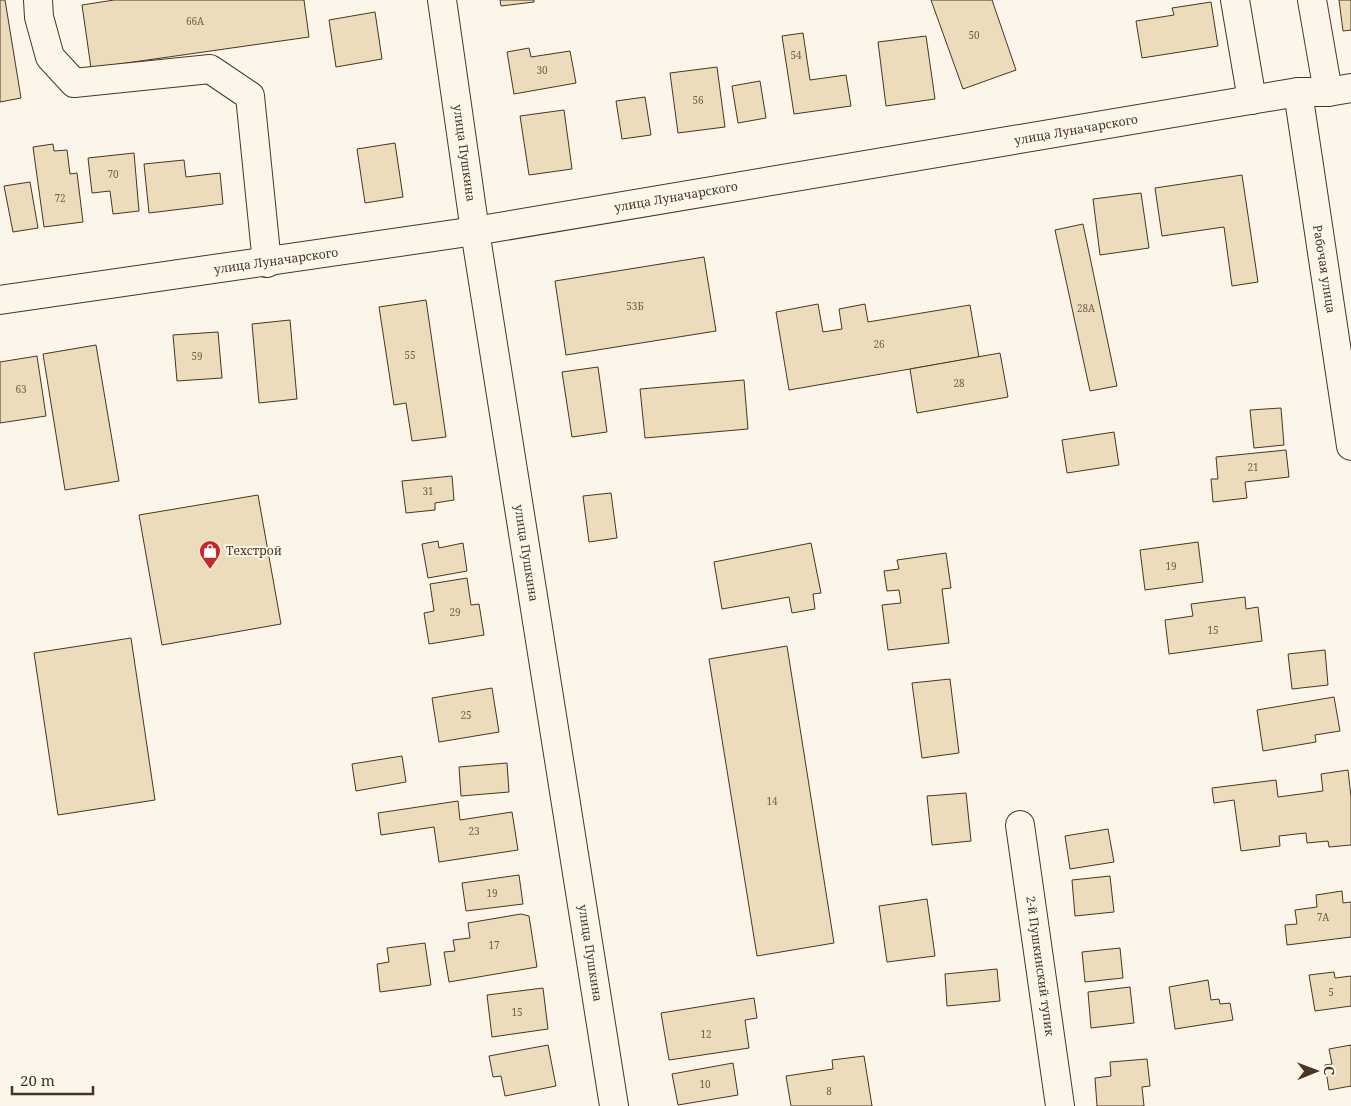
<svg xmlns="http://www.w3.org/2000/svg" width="1351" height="1106" viewBox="0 0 1351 1106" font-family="'Noto Serif',serif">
	<rect width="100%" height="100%" fill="#fbf6e9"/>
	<g fill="#ecdcbc" stroke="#4a3520">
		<polygon points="0,0 5,0 21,98 0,102"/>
		<polygon points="114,0 304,0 309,37 91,68 82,5"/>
		<polygon points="500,0 534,0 534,2 501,6"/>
		<polygon points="931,0 992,0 1016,70 963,89"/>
		<polygon points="1339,0 1351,0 1351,30 1343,31"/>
		<polygon points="1211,2 1218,46 1142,58 1136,21 1174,15 1172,8"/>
		<polygon points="375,12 382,59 336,67 329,20"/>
		<polygon points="803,33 810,80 846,75 851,106 794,114 782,36"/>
		<polygon points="926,36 935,99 886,106 878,42"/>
		<polygon points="529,48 531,57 570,51 576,83 514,94 507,52"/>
		<polygon points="717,67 725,127 678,133 670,73"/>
		<polygon points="760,81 766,118 738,123 732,86"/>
		<polygon points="645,97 651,135 622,139 616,101"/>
		<polygon points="564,110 572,169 529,175 520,116"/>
		<polygon points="395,143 403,197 365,203 357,149"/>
		<polygon points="53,144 54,151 67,150 70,174 77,173 83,222 44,227 33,147"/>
		<polygon points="134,153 139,211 113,214 110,191 92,193 88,158"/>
		<polygon points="184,160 186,177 220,173 223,204 149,213 144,164"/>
		<polygon points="1242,175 1258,282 1232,286 1224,227 1162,236 1155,188"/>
		<polygon points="30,182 38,228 13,232 4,186"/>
		<polygon points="1141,193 1149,248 1100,255 1093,199"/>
		<polygon points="1083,224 1117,386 1090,391 1055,230"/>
		<polygon points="704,257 716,331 566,355 555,281"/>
		<polygon points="426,300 446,437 412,441 406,403 394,405 379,307"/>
		<polygon points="818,304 823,332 842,329 839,309 865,304 868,322 970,305 979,357 789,390 776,312"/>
		<polygon points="290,320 297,399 259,403 252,324"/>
		<polygon points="218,332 222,378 177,381 173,335"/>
		<polygon points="96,345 119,481 65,490 43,354"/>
		<polygon points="1000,353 1008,397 917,413 910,369"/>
		<polygon points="37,356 46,416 0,423 0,362"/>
		<polygon points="598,367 607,432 572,437 562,372"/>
		<polygon points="744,380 748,429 645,438 640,389"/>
		<polygon points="1281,408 1284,445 1254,448 1250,410"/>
		<polygon points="1114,432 1119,465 1067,473 1062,440"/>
		<polygon points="1286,450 1289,477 1245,482 1247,498 1213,502 1211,479 1218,479 1216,457"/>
		<polygon points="452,476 454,500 435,503 435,510 406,513 402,481"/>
		<polygon points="611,493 617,538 589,542 583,496"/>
		<polygon points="258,495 281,624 162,645 139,515"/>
		<polygon points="438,541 439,548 463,543 467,571 428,578 422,544"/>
		<polygon points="1198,542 1203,582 1145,590 1140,550"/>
		<polygon points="811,543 821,593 813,594 815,609 792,613 789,597 722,609 714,562"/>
		<polygon points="946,553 951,588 942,589 949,643 888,650 882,605 901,603 899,590 887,591 884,571 899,569 897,560"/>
		<polygon points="467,578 471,605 479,604 484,635 429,644 424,613 434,611 430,584"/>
		<polygon points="1245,597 1246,609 1258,607 1262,641 1169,654 1165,620 1193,616 1191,604"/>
		<polygon points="131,638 155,800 58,815 34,653"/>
		<polygon points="787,646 834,943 757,956 709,659"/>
		<polygon points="1325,650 1328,685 1292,689 1288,654"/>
		<polygon points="950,679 959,753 922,758 912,683"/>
		<polygon points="492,688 499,732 439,742 432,698"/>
		<polygon points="1334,697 1340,731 1315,735 1316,742 1263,751 1257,710"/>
		<polygon points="402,756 406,782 356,791 352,764"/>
		<polygon points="507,763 509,792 461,796 459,767"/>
		<polygon points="1348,770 1351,797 1351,845 1329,847 1328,841 1307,843 1306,833 1279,836 1280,846 1241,851 1234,800 1214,803 1212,788 1276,780 1278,797 1323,791 1321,774"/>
		<polygon points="966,793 971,841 932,845 927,796"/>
		<polygon points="458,801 460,820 512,812 518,850 439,862 434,827 381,835 378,813"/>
		<polygon points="1108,829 1114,862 1070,869 1065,836"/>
		<polygon points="519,875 523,904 466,911 462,883"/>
		<polygon points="1110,876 1114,912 1075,916 1072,880"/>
		<polygon points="1342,891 1343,903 1351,902 1351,937 1287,945 1285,925 1297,924 1295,910 1317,907 1316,895"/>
		<polygon points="927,899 935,956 887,962 879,906"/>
		<polygon points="521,914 529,916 537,967 449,982 444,952 455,951 453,940 470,938 468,923"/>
		<polygon points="425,943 431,985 380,992 377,964 389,962 387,948"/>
		<polygon points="1120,948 1123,978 1085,982 1082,952"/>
		<polygon points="997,969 1000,1001 947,1006 945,974"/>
		<polygon points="1334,972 1335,978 1351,976 1351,1006 1315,1011 1309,975"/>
		<polygon points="1208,980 1211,1000 1219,999 1220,1004 1230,1003 1233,1020 1175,1029 1169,987"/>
		<polygon points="1130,987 1134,1023 1091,1028 1088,992"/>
		<polygon points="543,988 548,1029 492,1037 487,995"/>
		<polygon points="754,998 757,1018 745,1020 749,1048 669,1060 661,1013"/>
		<polygon points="548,1045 556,1086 505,1096 501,1076 493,1077 489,1056"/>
		<polygon points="1351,1045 1351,1086 1329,1090 1325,1065 1332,1064 1329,1049"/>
		<polygon points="864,1056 872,1106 791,1106 786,1076 833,1069 832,1060"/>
		<polygon points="1147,1059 1150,1086 1142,1087 1144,1106 1097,1106 1095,1078 1111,1076 1110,1062"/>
		<polygon points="733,1063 738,1095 678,1105 672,1074"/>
	</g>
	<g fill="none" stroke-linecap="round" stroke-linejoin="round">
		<g stroke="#4a3520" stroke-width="30">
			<g id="minor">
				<polyline points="38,0 39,17 50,57 74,83 210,69 250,96 267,263"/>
				<polyline points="442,0 475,231 614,1106"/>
				<polyline points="1235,0 1252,100"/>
				<polyline points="1312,0 1328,92"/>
				<polyline points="1298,92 1351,446"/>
				<polyline points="0,300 475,231 1298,92 1328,92 1351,88"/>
				<polyline points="1020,825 1060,1106"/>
			</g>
		</g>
		<use href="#minor" stroke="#fbf6e9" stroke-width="28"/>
	</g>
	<defs>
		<g id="shop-pin" transform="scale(1.125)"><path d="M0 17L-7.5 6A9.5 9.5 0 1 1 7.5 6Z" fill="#c62828" stroke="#fbf6e9"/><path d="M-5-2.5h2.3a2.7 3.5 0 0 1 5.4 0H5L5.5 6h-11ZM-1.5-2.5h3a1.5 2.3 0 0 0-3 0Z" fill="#fff"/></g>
	</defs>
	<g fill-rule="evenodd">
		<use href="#shop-pin" x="210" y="551"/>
	</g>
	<g text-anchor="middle" stroke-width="4" stroke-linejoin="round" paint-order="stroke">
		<g font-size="10" fill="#725f47">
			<text x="195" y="25">66А</text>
			<text x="974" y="39">50</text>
			<text x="796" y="59">54</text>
			<text x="542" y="74">30</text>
			<text x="698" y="104">56</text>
			<text x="113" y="178">70</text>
			<text x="60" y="202">72</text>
			<text x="635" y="310">53Б</text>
			<text x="1086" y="312">28А</text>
			<text x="879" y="348">26</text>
			<text x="410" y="359">55</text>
			<text x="197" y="360">59</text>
			<text x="959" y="387">28</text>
			<text x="21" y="393">63</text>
			<text x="1253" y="471">21</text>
			<text x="428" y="495">31</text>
			<text x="1171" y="570">19</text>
			<text x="455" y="616">29</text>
			<text x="1213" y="634">15</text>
			<text x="466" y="719">25</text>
			<text x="772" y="805">14</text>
			<text x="474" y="835">23</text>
			<text x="492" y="897">19</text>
			<text x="1323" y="921">7А</text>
			<text x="494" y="949">17</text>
			<text x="1331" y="996">5</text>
			<text x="517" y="1016">15</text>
			<text x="706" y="1038">12</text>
			<text x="705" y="1088">10</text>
			<text x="829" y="1095">8</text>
		</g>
		<g font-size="12" fill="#4a3520" stroke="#fbf6e9">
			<text transform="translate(1076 130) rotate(-10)" y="4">улица Луначарского</text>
			<text transform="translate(464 153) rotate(82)" y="4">улица Пушкина</text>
			<text transform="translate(676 197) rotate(-10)" y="4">улица Луначарского</text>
			<text transform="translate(276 261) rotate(-8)" y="4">улица Луначарского</text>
			<text transform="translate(1324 269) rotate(81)" y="4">Рабочая улица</text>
			<text transform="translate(526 553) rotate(81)" y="4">улица Пушкина</text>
			<text transform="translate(590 953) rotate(81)" y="4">улица Пушкина</text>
			<text transform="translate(1040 966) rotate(82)" y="4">2-й Пушкинский тупик</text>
		</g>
		<g font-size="12" fill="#4a3520" stroke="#fbf6e9" text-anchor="start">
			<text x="226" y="555">Техстрой</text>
		</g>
	</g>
	<g transform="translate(1316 1071) rotate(89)" stroke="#fbf6e9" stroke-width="4" paint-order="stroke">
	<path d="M0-4L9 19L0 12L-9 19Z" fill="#4a3520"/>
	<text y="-8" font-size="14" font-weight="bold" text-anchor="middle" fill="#4a3520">С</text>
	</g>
	<path d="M12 1086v8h81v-8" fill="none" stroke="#4a3520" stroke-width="2.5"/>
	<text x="20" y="1086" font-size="15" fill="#4a3520" stroke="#fbf6e9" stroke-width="4" paint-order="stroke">20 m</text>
</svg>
